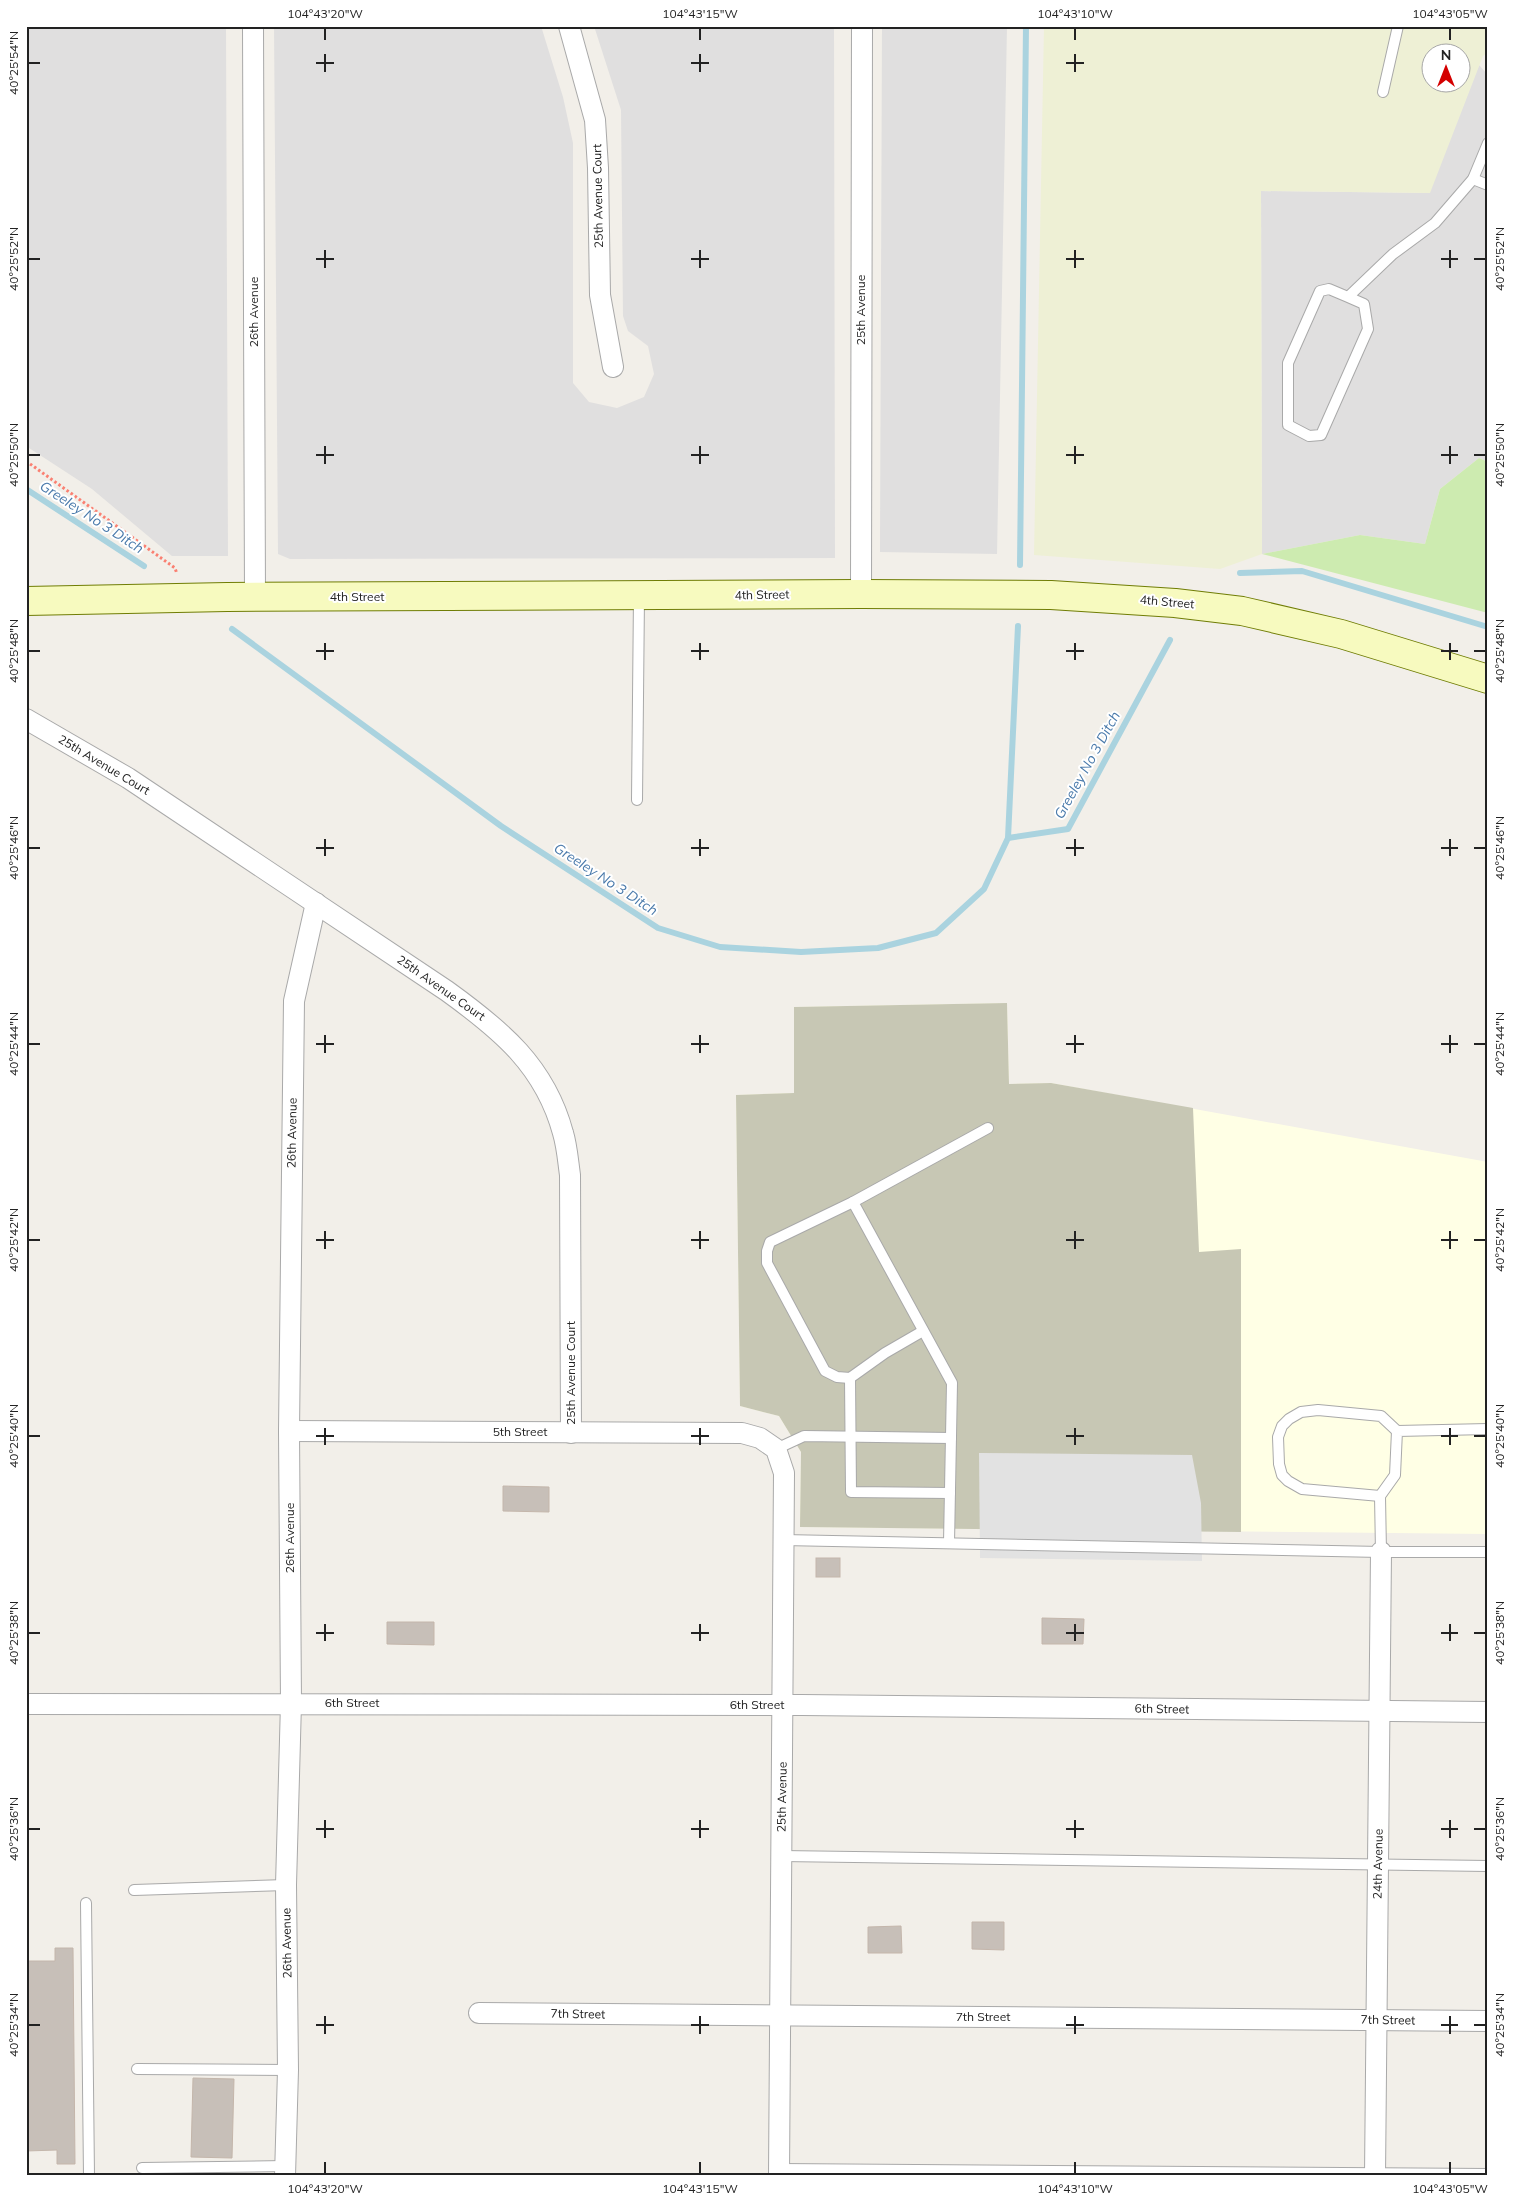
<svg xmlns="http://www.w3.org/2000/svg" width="1514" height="2202" viewBox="0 0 1514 2202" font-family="Mulish,sans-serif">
	<rect width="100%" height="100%" fill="#f2efe9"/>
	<g fill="#e0dfdf">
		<polygon points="26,26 226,26 228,556 172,556 92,489 26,446"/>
		<polygon points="274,26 541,26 563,97 573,143 573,383 589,402 617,408 644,397 654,374 648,346 628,331 623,316 621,110 594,26 834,26 835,558 290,559 278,554"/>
		<polygon points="882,26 1007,26 997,554 880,552"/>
		<polygon points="1479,65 1488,75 1488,462 1479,458 1440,489 1425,544 1360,535 1262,554 1261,191 1429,193"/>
	</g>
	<polygon fill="#ffffe5" points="1007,1003 1009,1084 1051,1083 1488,1162 1488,1534 800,1527 801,1452 779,1416 740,1406 736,1095 794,1093 794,1007"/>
	<polygon fill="#c7c7b4" points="1007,1003 1009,1084 1051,1083 1193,1108 1199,1252 1241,1249 1241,1532 800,1527 801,1452 779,1416 740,1406 736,1095 794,1093 794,1007"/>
	<path fill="#eef0d5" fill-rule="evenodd" d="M1044,26h444v26l-5,4 -53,137 -169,-2 1,363 -42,15 -186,-14zM1432,52h30v30h-30z"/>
	<polygon fill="#cdebb0" points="1479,458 1488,462 1488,613 1262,554 1360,535 1425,544 1440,489"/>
	<polygon fill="#e2e2e2" points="979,1453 1192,1455 1201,1503 1202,1561 980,1558"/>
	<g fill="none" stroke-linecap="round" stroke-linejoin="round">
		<g stroke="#aad3df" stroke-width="6">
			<polyline points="26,489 144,566"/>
			<polyline points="1020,565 1026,26"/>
			<polyline points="1240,573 1302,571 1488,627"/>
			<polyline points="232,629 501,826 658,928 720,947 801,952 878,948 936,933 984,889 1008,838 1068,829 1170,640"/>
			<polyline points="1008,838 1018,626"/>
		</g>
	</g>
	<g fill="#c7bfb8" stroke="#c4b6ab">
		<polygon points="503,1486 549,1487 549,1512 503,1511"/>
		<rect x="816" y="1558" width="24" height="19"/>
		<polygon points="1042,1618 1084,1619 1083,1644 1042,1644"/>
		<polygon points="387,1622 434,1622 434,1645 387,1644"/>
		<polygon points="972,1922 1004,1922 1004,1950 972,1949"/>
		<polygon points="901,1926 902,1953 868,1953 868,1927"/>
		<polygon points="55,1948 73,1948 75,2164 57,2164 57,2150 26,2151 26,1961 55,1961"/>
		<polygon points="193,2078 234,2079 232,2158 191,2157"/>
	</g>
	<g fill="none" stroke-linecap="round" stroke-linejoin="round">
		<g stroke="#a9a9a9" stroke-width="12">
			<g id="lane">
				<polyline points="1383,92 1398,26"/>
				<polyline points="1473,179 1488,185"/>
				<polyline points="1348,297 1364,304 1368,329 1321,435 1309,436 1288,425 1288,363 1320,291 1329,289 1348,297 1393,254 1435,223 1473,179 1488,143"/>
				<polyline points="637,800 639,596"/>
				<polyline points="853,1202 770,1242 767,1251 767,1263 825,1371 837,1377 850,1378 885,1353 923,1331"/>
				<polyline points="850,1378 851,1492 950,1493"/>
				<polyline points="776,1449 804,1436 951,1438"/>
				<polyline points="1380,1496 1302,1489 1288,1481 1282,1475 1279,1464 1278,1437 1282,1426 1289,1419 1301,1412 1318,1410 1381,1416 1397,1431"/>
				<polyline points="783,1540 1381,1552 1488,1552"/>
				<polyline points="949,1543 952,1383 853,1202 988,1128"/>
				<polyline points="1381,1552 1380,1496 1395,1475 1397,1431 1488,1429"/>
				<polyline points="781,1856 1488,1866"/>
				<polyline points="134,1890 286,1885"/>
				<polyline points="86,1903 89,2176"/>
				<polyline points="137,2069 288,2070"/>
				<polyline points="142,2168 285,2166"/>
				<polyline points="779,2169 1488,2174"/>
			</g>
		</g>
		<g stroke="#a9a9a9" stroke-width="22">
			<g id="street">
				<polyline points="253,26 255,597"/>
				<polyline points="569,26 595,120 598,168 600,295 613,367"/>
				<polyline points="861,594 862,26"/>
				<path d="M26,719l102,59 319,213c54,39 98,75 116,142 4,13 5,28 7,42l1,258"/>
				<polyline points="289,1431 742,1433 760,1438 776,1449 784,1473 779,2176"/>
				<polyline points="26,1704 802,1705 1488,1712"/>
				<polyline points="479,2013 1488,2021"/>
				<polyline points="285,2176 288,2070 286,1885 291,1703 289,1431 294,1001 316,903"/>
				<polyline points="1375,2176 1381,1552"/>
			</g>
		</g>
		<g stroke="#707d05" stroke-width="30">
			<polyline id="secondary" points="26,601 227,597 861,594 1051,595 1175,603 1242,611 1341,634 1488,679"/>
		</g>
		<polyline stroke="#fa8072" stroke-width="3" stroke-dasharray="2.5 2.5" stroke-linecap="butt" points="26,461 175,568 177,574"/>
		<use href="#lane" stroke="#fff" stroke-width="10"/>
		<use href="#street" stroke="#fff" stroke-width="20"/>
		<use href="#secondary" stroke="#f7fabf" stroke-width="28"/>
	</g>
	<path fill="none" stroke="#222" stroke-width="2" d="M325,28v12M700,28v12M1075,28v12M1450,28v12M325,54v18M700,54v18M1075,54v18M28,63h12M316,63h18M691,63h18M1066,63h18M325,250v18M700,250v18M1075,250v18M1450,250v18M28,259h12M316,259h18M691,259h18M1066,259h18M1441,259h17M1474,259h12M325,446v18M700,446v18M1075,446v18M1450,446v18M28,455h12M316,455h18M691,455h18M1066,455h18M1441,455h17M1474,455h12M325,643v17M700,643v17M1075,643v17M1450,643v17M28,651h12M316,651h18M691,651h18M1066,651h18M1441,651h17M1474,651h12M325,839v17M700,839v17M1075,839v17M1450,839v17M28,848h12M316,848h18M691,848h18M1066,848h18M1441,848h17M1474,848h12M325,1035v18M700,1035v18M1075,1035v18M1450,1035v18M28,1044h12M316,1044h18M691,1044h18M1066,1044h18M1441,1044h17M1474,1044h12M325,1231v18M700,1231v18M1075,1231v18M1450,1231v18M28,1240h12M316,1240h18M691,1240h18M1066,1240h18M1441,1240h17M1474,1240h12M325,1428v17M700,1428v17M1075,1428v17M1450,1428v17M28,1436h12M316,1436h18M691,1436h18M1066,1436h18M1441,1436h17M1474,1436h12M325,1624v17M700,1624v17M1075,1624v17M1450,1624v17M28,1633h12M316,1633h18M691,1633h18M1066,1633h18M1441,1633h17M1474,1633h12M325,1820v18M700,1820v18M1075,1820v18M1450,1820v18M28,1829h12M316,1829h18M691,1829h18M1066,1829h18M1441,1829h17M1474,1829h12M325,2016v18M700,2016v18M1075,2016v18M1450,2016v18M28,2025h12M316,2025h18M691,2025h18M1066,2025h18M1441,2025h17M1474,2025h12M325,2162v12M700,2162v12M1075,2162v12M1450,2162v12"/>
	<g text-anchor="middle" stroke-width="4" stroke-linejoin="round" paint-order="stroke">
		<g font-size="12" fill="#222" stroke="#fff">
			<text transform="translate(598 196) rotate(-91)" y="4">25th Avenue Court</text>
			<text transform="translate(861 310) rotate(-90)" y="4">25th Avenue</text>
			<text transform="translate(254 312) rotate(-90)" y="4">26th Avenue</text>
			<text transform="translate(762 595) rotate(-1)" y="4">4th Street</text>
			<text x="357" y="601">4th Street</text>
			<text transform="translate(1167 602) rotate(5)" y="4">4th Street</text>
			<text transform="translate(104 765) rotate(31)" y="4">25th Avenue Court</text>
			<text transform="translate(441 988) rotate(35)" y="4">25th Avenue Court</text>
			<text transform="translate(292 1133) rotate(-89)" y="4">26th Avenue</text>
			<text transform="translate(571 1373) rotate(-90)" y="4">25th Avenue Court</text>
			<text x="520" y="1436">5th Street</text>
			<text transform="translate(290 1538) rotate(-90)" y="4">26th Avenue</text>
			<text x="352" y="1707">6th Street</text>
			<text x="757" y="1709">6th Street</text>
			<text transform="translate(1162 1709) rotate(1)" y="4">6th Street</text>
			<text transform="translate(782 1797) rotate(-89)" y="4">25th Avenue</text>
			<text transform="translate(1378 1864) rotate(-89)" y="4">24th Avenue</text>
			<text transform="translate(287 1943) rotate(-91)" y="4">26th Avenue</text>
			<text transform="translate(578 2014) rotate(1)" y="4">7th Street</text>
			<text x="983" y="2021">7th Street</text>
			<text transform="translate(1388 2020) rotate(1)" y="4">7th Street</text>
		</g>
		<g font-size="14" font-style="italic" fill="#4a7aab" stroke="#fff">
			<text transform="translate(92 517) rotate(33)" y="5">Greeley No 3 Ditch</text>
			<text transform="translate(1087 765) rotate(-61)" y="5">Greeley No 3 Ditch</text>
			<text transform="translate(606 879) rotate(33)" y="5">Greeley No 3 Ditch</text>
		</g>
	</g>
	<rect width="1514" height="2202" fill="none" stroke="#ffffff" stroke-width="55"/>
	<g transform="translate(1446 68)"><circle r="24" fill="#ffffff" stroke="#a7a7a7"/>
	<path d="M0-4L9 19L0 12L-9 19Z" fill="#d40000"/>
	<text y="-8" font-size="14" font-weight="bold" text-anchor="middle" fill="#222222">N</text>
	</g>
	<rect x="28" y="28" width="1458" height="2146" fill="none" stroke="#222" stroke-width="2"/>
	<g font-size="12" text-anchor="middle" fill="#222">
		<text x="325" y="18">104°43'20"W</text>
		<text x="700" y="18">104°43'15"W</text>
		<text x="1075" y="18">104°43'10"W</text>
		<text x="1450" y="18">104°43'05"W</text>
		<text transform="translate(14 63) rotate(-90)" y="4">40°25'54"N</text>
		<text transform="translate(14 259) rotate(-90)" y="4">40°25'52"N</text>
		<text transform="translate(1500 259) rotate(-90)" y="4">40°25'52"N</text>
		<text transform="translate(14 455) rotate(-90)" y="4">40°25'50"N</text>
		<text transform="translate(1500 455) rotate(-90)" y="4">40°25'50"N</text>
		<text transform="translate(14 651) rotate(-90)" y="4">40°25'48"N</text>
		<text transform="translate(1500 651) rotate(-90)" y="4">40°25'48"N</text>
		<text transform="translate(14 848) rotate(-90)" y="4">40°25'46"N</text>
		<text transform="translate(1500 848) rotate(-90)" y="4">40°25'46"N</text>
		<text transform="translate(14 1044) rotate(-90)" y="4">40°25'44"N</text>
		<text transform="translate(1500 1044) rotate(-90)" y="4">40°25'44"N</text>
		<text transform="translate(14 1240) rotate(-90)" y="4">40°25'42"N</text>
		<text transform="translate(1500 1240) rotate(-90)" y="4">40°25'42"N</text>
		<text transform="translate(14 1436) rotate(-90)" y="4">40°25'40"N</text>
		<text transform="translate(1500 1436) rotate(-90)" y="4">40°25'40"N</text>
		<text transform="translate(14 1633) rotate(-90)" y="4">40°25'38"N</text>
		<text transform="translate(1500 1633) rotate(-90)" y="4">40°25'38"N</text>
		<text transform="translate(14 1829) rotate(-90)" y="4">40°25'36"N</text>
		<text transform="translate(1500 1829) rotate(-90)" y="4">40°25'36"N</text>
		<text transform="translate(14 2025) rotate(-90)" y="4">40°25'34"N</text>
		<text transform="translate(1500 2025) rotate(-90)" y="4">40°25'34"N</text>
		<text x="325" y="2193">104°43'20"W</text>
		<text x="700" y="2193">104°43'15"W</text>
		<text x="1075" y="2193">104°43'10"W</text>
		<text x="1450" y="2193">104°43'05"W</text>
	</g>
</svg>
